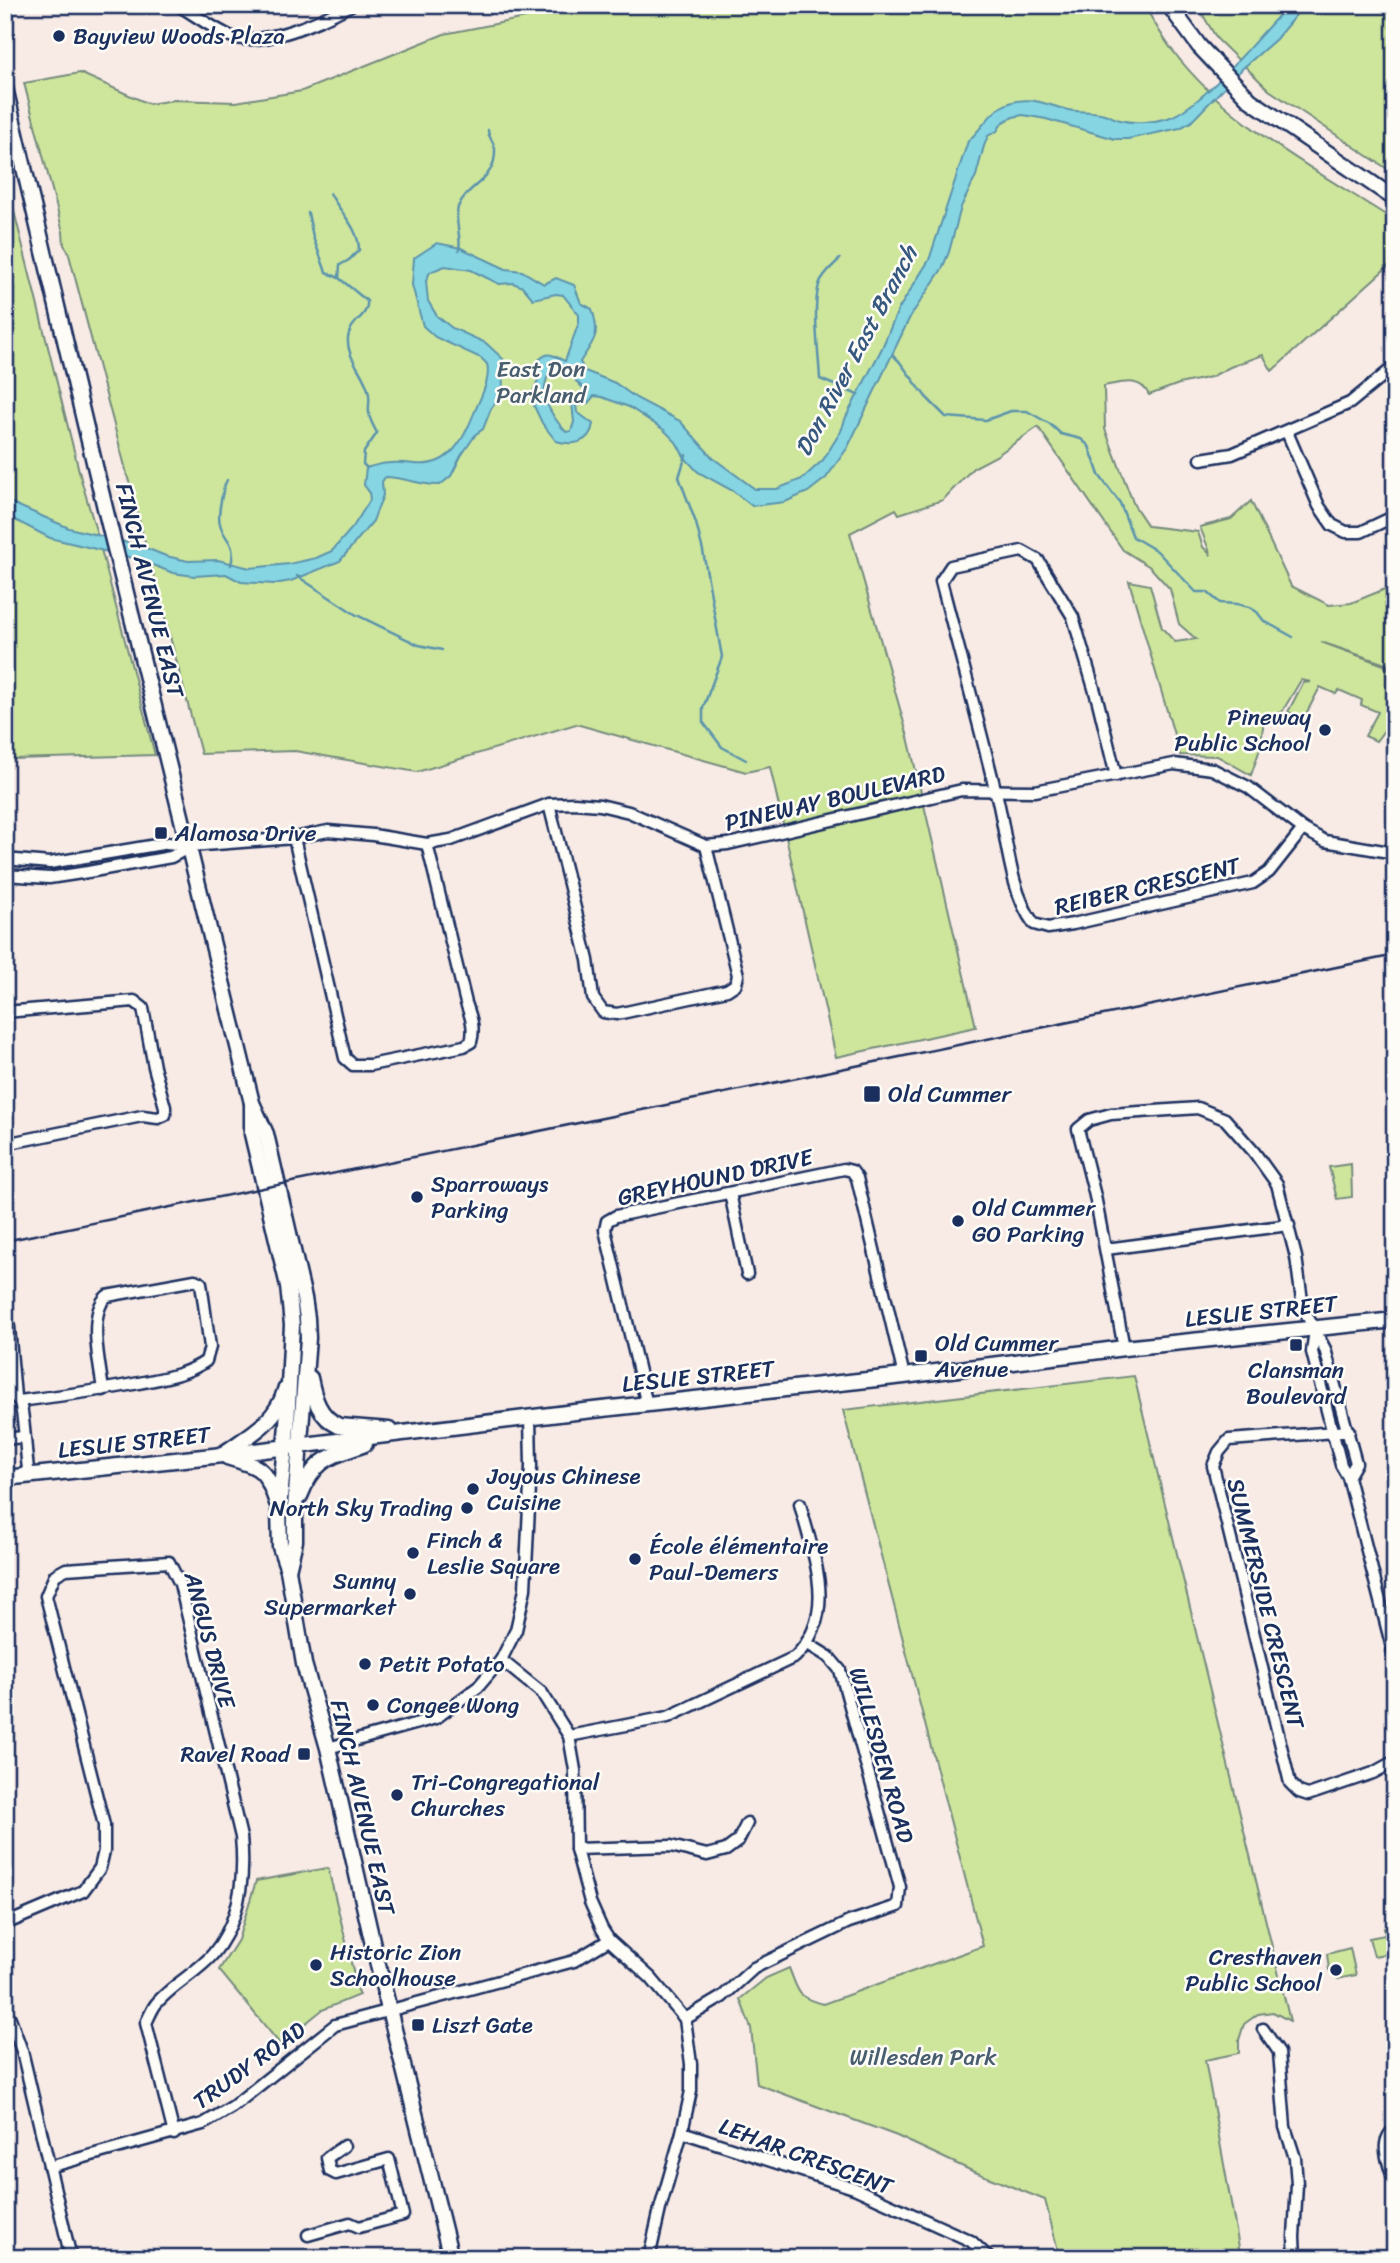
<svg xmlns="http://www.w3.org/2000/svg" width="1400" height="2263" viewBox="0 0 1400 2263" font-family="Sriracha,sans-serif">
	<rect width="100%" height="100%" fill="#f8ebe6"/>
	<filter id="ink" filterUnits="userSpaceOnUse"><feTurbulence type="fractalNoise" baseFrequency=".0143" numOctaves="2"/><feDisplacementMap in="SourceGraphic" scale="14" xChannelSelector="R" yChannelSelector="G"/><feConvolveMatrix kernelMatrix="1 2 1 2 8 2 1 2 1" color-interpolation-filters="sRGB"/></filter>
	<g filter="url(#ink)">
		<g fill="#cee69c" stroke="#748a7d" stroke-width="2">
			<path d="M565,5h579c9,15 18,32 29,46 57,75 145,120 222,170v39l-123,111 -9,-16 -33,12 -19,10 -32,7 -30,11c-9,-19 -27,-12 -45,-9l1,43 29,76 14,21 50,6 5,15 8,8 -11,-28 31,-8 20,-18 40,85 38,19 22,-2 44,-18v88l-9,-9 -65,-22 63,23 11,11v40l-19,25 -11,-5 13,-24 -17,-7 1,-5 -23,-10 -3,4 -16,-7 -16,31 -16,-6 15,-29 8,-1 -10,-2 -19,32 -18,5 -3,29 -10,29 -34,-19 -37,-1 -51,-174 21,4 12,43 13,14 21,-3 -17,-15 -9,-35 -20,-22 -27,-17 -85,-123 -42,29 -23,12 -30,32 -44,14 -3,-5 -46,24 58,204 68,290 -140,30 -66,-290 -24,5 -170,-48 -159,48 -122,-21 -94,3 -133,-503 -4,-6 -1,-13 -39,-149 56,-10 69,31 25,-4 62,2 66,-11 142,-57 122,-24z"/>
			<polygon points="1197,5 1395,5 1395,174 1269,90 1217,39"/>
			<polygon points="5,175 81,479 97,534 155,755 14,759 5,756"/>
			<polygon points="1351,1164 1352,1197 1337,1199 1329,1167"/>
			<path d="M1134,1376l156,645 -17,-9 -15,2 -14,10 -5,16v13l-34,7 36,198h-181l-15,-58 -75,-30 -73,-34 -140,-52 -6,-56 -11,-29 26,-21 23,-10c10,24 7,29 34,36l160,-58 -140,-536z"/>
			<polygon points="328,1868 359,1995 322,2010 280,2044 219,1970 238,1940 256,1881"/>
			<polygon points="1395,1926 1395,1956 1391,1957 1390,1953 1374,1956 1369,1938 1385,1935 1384,1928"/>
			<polygon points="1350,1948 1356,1975 1338,1979 1329,1970 1327,1954"/>
		</g>
		<path fill="#86d5e2" stroke="#5b93ad" stroke-width="2" fill-rule="evenodd" d="M1289,5h15l-28,34 -33,29 -52,54 -11,6 -52,11h-13l-69,-20 -23,-4 -10,2 -10,5 -6,9 -9,5 -4,10 -8,30 -15,31 -12,45 -7,17 -32,48 -62,130 -22,31 -18,14 -23,10 -33,4 -19,-15 -35,-19 -13,-14 -9,-16 -12,-12 -35,-23 -27,-10 -8,-1 -6,7 -12,3 1,6 16,12c-3,20 -21,22 -37,17l-14,-18 -8,-17 -1,-14 5,-12 -2,-17c13,-14 15,-8 29,-2l14,-39v-7l-16,-20 -7,-1 -23,5 -10,-12 -10,-4 -14,1 -28,-14 -26,-4 -15,6 -4,9 2,20 9,15 15,12 34,15 17,16 2,7 -3,7 1,13 -4,12 -8,11 -8,20 -7,5 -15,22 -10,20 -11,9c-19,1 -36,-8 -55,-8l-3,5 1,13 -10,26 -33,40 -49,20 -17,3 -33,-2 -15,-8 -32,2 -21,-3 -36,-14 -87,-21 -45,-23v-15l64,28 72,18 25,10 22,5 30,-1 32,8 39,-4 27,-6 16,-7 21,-24 17,-27 -1,-8 -5,-7 2,-17c18,-6 31,-6 49,-4 35,4 49,-25 60,-53 6,-15 16,-32 12,-47l-6,-6 -46,-21 -12,-11 -11,-41 2,-27 23,-15 24,5 45,21 16,2 22,13 12,-6 18,7 7,18 11,6c9,27 2,31 -12,53l5,9 30,12 21,15 44,23 33,37 42,31h22l25,-10 21,-19 18,-29 5,-14 36,-69 16,-38 31,-50 39,-119c12,-10 20,-26 33,-34 23,-14 44,-3 67,3 10,2 21,1 32,3 7,1 13,5 20,7 14,4 34,2 48,-2 38,-13 90,-83 121,-113zM552,368l21,10 11,11 -2,6 -10,8 2,19 -3,9 -5,1c-17,-19 -30,-39 -14,-64z"/>
		<g fill="none" stroke-linecap="round" stroke-linejoin="round">
			<g stroke="#5b93ad" stroke-width="2.5">
				<path d="M330,193c9,19 29,34 29,57l-10,10 -9,5 -1,13"/>
				<path d="M308,213l5,24 13,35 13,6 28,23c2,16 -17,19 -19,37 -2,19 16,35 20,52 3,9 0,14 1,23 0,6 5,14 8,20l-13,19 -1,12 4,4"/>
				<path d="M459,250c3,-12 -5,-29 -1,-43 9,-23 38,-26 37,-57 0,-8 -7,-12 -7,-20"/>
				<path d="M840,259c-7,6 -14,13 -19,21 -10,19 -2,76 -1,99l38,16"/>
				<polyline points="893,355 899,361 926,397 946,417 986,420 1011,411 1027,411 1050,424 1061,434 1081,439 1089,446 1099,475 1120,503 1133,537 1157,551 1196,592 1207,592 1220,603 1237,604 1249,607 1257,612 1264,621 1293,637"/>
				<polyline points="686,455 679,477 696,523 703,551 722,657 703,708 703,722 722,747 746,760"/>
				<path d="M227,480c-4,7 -10,35 -7,44 4,17 17,17 11,41"/>
				<polyline points="297,576 355,614 419,645 442,650"/>
			</g>
			<g stroke="#1b2f5e" stroke-width="15">
				<g id="street">
					<path d="M178,5c17,10 34,23 52,31 31,13 93,-16 121,-31"/>
					<polyline points="1287,432 1319,506 1332,525 1346,532 1361,532 1395,516"/>
					<polyline points="1201,459 1232,454 1350,403 1395,366"/>
					<path d="M1116,776l-18,-74 -25,-85 -35,-57 -16,-9 -71,15 -10,15c19,73 39,146 57,220 9,38 12,91 36,123l14,4 25,-4 180,-41 16,-11 34,-43"/>
					<polyline points="549,804 588,960 593,998 603,1012 617,1014 727,990 736,984 738,975 706,846"/>
					<path d="M294,838l51,220 8,7h17l94,-19 7,-4c4,-14 0,-25 -5,-39l-39,-159"/>
					<polyline points="5,859 50,863 168,843 191,846 294,838 328,831 373,835 427,844 451,840 549,804 574,803 600,805 629,812 706,846 728,844 962,790 1035,791 1174,764 1212,769 1248,787 1303,829 1325,841 1395,853"/>
					<polyline points="5,875 49,878 88,872 171,857 190,847"/>
					<polyline points="5,1012 134,1001 143,1008 154,1067 165,1107 165,1115 158,1118 142,1116 5,1144"/>
					<polyline points="730,1193 747,1274"/>
					<polyline points="1106,1249 1289,1225"/>
					<polyline points="5,1323 9,1327 15,1397 19,1401"/>
					<polyline points="1315,1330 1312,1352 1341,1465 1348,1477 1395,1659"/>
					<polyline points="1124,1348 1095,1196 1078,1129 1089,1120 1111,1114 1198,1108 1225,1119 1254,1152 1277,1184 1296,1257 1303,1308 1325,1349 1356,1463 1348,1477"/>
					<polyline points="647,1405 605,1230 607,1221 616,1216 844,1169 852,1171 857,1178 904,1376"/>
					<polyline points="1349,1431 1229,1440 1219,1452 1213,1466 1290,1783 1299,1792 1308,1795 1373,1773 1395,1761"/>
					<polyline points="5,1439 23,1437"/>
					<path d="M29,1476c-3,-15 -5,-68 -10,-75 40,-5 80,-10 120,-18 24,-5 47,-8 67,-22l4,-14 -9,-64 -6,-3 -88,16c-20,18 -7,69 -4,94"/>
					<polyline points="501,1660 542,1693 569,1736 575,1770 576,1849 590,1902 602,1929 609,1940 651,1978 685,2019 691,2064 691,2091 682,2132 660,2209 651,2249 651,2258"/>
					<path d="M569,1736l99,-19 127,-60c44,-44 18,-101 5,-153"/>
					<polyline points="328,1748 436,1718 478,1687 501,1660 516,1630 525,1589 531,1466 530,1417"/>
					<polyline points="576,1849 671,1846 707,1855 726,1850 738,1841 747,1823"/>
					<path d="M5,1924l78,-33 17,-23 4,-17v-26l-58,-229 9,-21 11,-6 103,-7 11,22 61,253c4,41 -1,84 -28,117 -16,19 -42,31 -57,50 -4,5 -7,13 -10,19l28,111"/>
					<polyline points="5,2011 10,2018 22,2051 71,2258"/>
					<polyline points="685,2019 722,1997 754,1968 764,1963 849,1922 898,1906 900,1887 840,1670 829,1657 808,1644"/>
					<polyline points="1263,2029 1279,2052 1285,2127 1295,2158 1297,2184 1294,2237 1295,2258"/>
					<path d="M1395,2129c-18,13 -5,37 0,55"/>
					<polyline points="682,2132 854,2188 971,2241 989,2258"/>
					<polyline points="49,2167 203,2124 232,2107 335,2025 574,1961 609,1940"/>
					<polyline points="308,2235 350,2223 359,2227 403,2215 389,2159 336,2174 330,2171 327,2158 344,2146"/>
				</g>
			</g>
			<g stroke="#1b2f5e" stroke-width="19">
				<g id="secondary">
					<polyline points="1169,5 1199,46 1250,100 1395,199"/>
					<polyline points="5,88 105,508 252,1103 266,1134 304,1298 307,1318 308,1338 295,1507 295,1541 288,1570"/>
					<polyline points="252,1103 252,1134 288,1286 292,1325 287,1425 279,1509 280,1547 288,1570 304,1664 328,1748 374,1949 451,2258"/>
					<path d="M310,1378c4,20 9,39 29,48l50,4"/>
					<path d="M223,1454c25,-18 54,-32 62,-64"/>
					<path d="M227,1457c35,11 38,10 50,46"/>
					<polyline points="5,1478 222,1455 575,1412 904,1376 1124,1348 1395,1320"/>
					<path d="M300,1496c15,-38 29,-39 65,-52"/>
				</g>
			</g>
			<use href="#street" stroke="#fdfcf7" stroke-width="10"/>
			<use href="#secondary" stroke="#fdfcf7" stroke-width="14"/>
			<polyline stroke="#1b2f5e" stroke-width="2.5" points="5,1241 1395,955"/>
		</g>
	</g>
	<g fill="#1b2f5e" stroke="#fdfcf7" stroke-width="2.5">
		<circle cx="59" cy="36" r="7"/>
		<circle cx="1325" cy="730" r="7"/>
		<rect x="154" y="826" width="14" height="14" rx="3.5"/>
		<rect x="863" y="1085" width="18" height="18" rx="3.5"/>
		<circle cx="417" cy="1197" r="7"/>
		<circle cx="958" cy="1221" r="7"/>
		<rect x="1289" y="1338" width="14" height="14" rx="3.5"/>
		<rect x="914" y="1349" width="14" height="14" rx="3.5"/>
		<circle cx="473" cy="1489" r="7"/>
		<circle cx="467" cy="1508" r="7"/>
		<circle cx="413" cy="1553" r="7"/>
		<circle cx="635" cy="1559" r="7"/>
		<circle cx="410" cy="1594" r="7"/>
		<circle cx="365" cy="1664" r="7"/>
		<circle cx="373" cy="1705" r="7"/>
		<rect x="297" y="1747" width="14" height="14" rx="3.5"/>
		<circle cx="397" cy="1795" r="7"/>
		<circle cx="316" cy="1965" r="7"/>
		<circle cx="1336" cy="1970" r="7"/>
		<rect x="411" y="2018" width="14" height="14" rx="3.5"/>
	</g>
	<g text-anchor="middle" stroke-width="5" stroke-linejoin="round" paint-order="stroke">
		<g font-size="23" fill="#1b2f5e" stroke="#fdfcf7" text-anchor="start">
			<text x="73" y="44">Bayview Woods Plaza</text>
			<text x="1311" y="725" text-anchor="end">Pineway<tspan x="1311" dy="26">Public School</tspan></text>
			<text x="175" y="841">Alamosa Drive</text>
			<text x="888" y="1102">Old Cummer</text>
			<text x="431" y="1192">Sparroways<tspan x="431" dy="26">Parking</tspan></text>
			<text x="972" y="1216">Old Cummer<tspan x="972" dy="26">GO Parking</tspan></text>
			<text x="935" y="1351">Old Cummer<tspan x="935" dy="26">Avenue</tspan></text>
			<text x="1296" y="1378" text-anchor="middle">Clansman<tspan x="1296" dy="26">Boulevard</tspan></text>
			<text x="487" y="1484">Joyous Chinese<tspan x="487" dy="26">Cuisine</tspan></text>
			<text x="453" y="1516" text-anchor="end">North Sky Trading</text>
			<text x="427" y="1548">Finch &amp;<tspan x="427" dy="26">Leslie Square</tspan></text>
			<text x="649" y="1554">École élémentaire<tspan x="649" dy="26">Paul-Demers</tspan></text>
			<text x="396" y="1589" text-anchor="end">Sunny<tspan x="396" dy="26">Supermarket</tspan></text>
			<text x="379" y="1672">Petit Potato</text>
			<text x="387" y="1713">Congee Wong</text>
			<text x="290" y="1762" text-anchor="end">Ravel Road</text>
			<text x="411" y="1790">Tri-Congregational<tspan x="411" dy="26">Churches</tspan></text>
			<text x="330" y="1960">Historic Zion<tspan x="330" dy="26">Schoolhouse</tspan></text>
			<text x="1322" y="1965" text-anchor="end">Cresthaven<tspan x="1322" dy="26">Public School</tspan></text>
			<text x="432" y="2033">Liszt Gate</text>
		</g>
		<g font-size="23" fill="#485d6e" stroke="#fdfcf7">
			<text x="541" y="377">East Don<tspan x="541" dy="26">Parkland</tspan></text>
			<text x="923" y="2065">Willesden Park</text>
		</g>
		<g font-size="23" fill="#1b2f5e" stroke="#fdfcf7">
			<text transform="translate(150 590) rotate(76)" y="8">FINCH AVENUE EAST</text>
			<text transform="translate(835 798) rotate(-13)" y="8">PINEWAY BOULEVARD</text>
			<text transform="translate(1147 886) rotate(-13)" y="8">REIBER CRESCENT</text>
			<text transform="translate(715 1177) rotate(-12)" y="8">GREYHOUND DRIVE</text>
			<text transform="translate(1261 1311) rotate(-6)" y="8">LESLIE STREET</text>
			<text transform="translate(698 1376) rotate(-6)" y="8">LESLIE STREET</text>
			<text transform="translate(134 1442) rotate(-6)" y="8">LESLIE STREET</text>
			<text transform="translate(1266 1603) rotate(76)" y="8">SUMMERSIDE CRESCENT</text>
			<text transform="translate(210 1640) rotate(75)" y="8">ANGUS DRIVE</text>
			<text transform="translate(882 1755) rotate(74)" y="8">WILLESDEN ROAD</text>
			<text transform="translate(363 1807) rotate(77)" y="8">FINCH AVENUE EAST</text>
			<text transform="translate(249 2065) rotate(-36)" y="8">TRUDY ROAD</text>
			<text transform="translate(806 2156) rotate(20)" y="8">LEHAR CRESCENT</text>
		</g>
		<g font-size="24" font-style="italic" fill="#36587f" stroke="#fdfcf7">
			<text transform="translate(856 351) rotate(-62)" y="8">Don River East Branch</text>
		</g>
	</g>
	<rect width="1400" height="2263" fill="none" stroke="#fdfcf7" stroke-width="28"/>
	<rect x="14" y="14" width="1372" height="2235" fill="none" stroke="#1b2f5e" stroke-width="2.5" filter="url(#ink)"/>
</svg>
